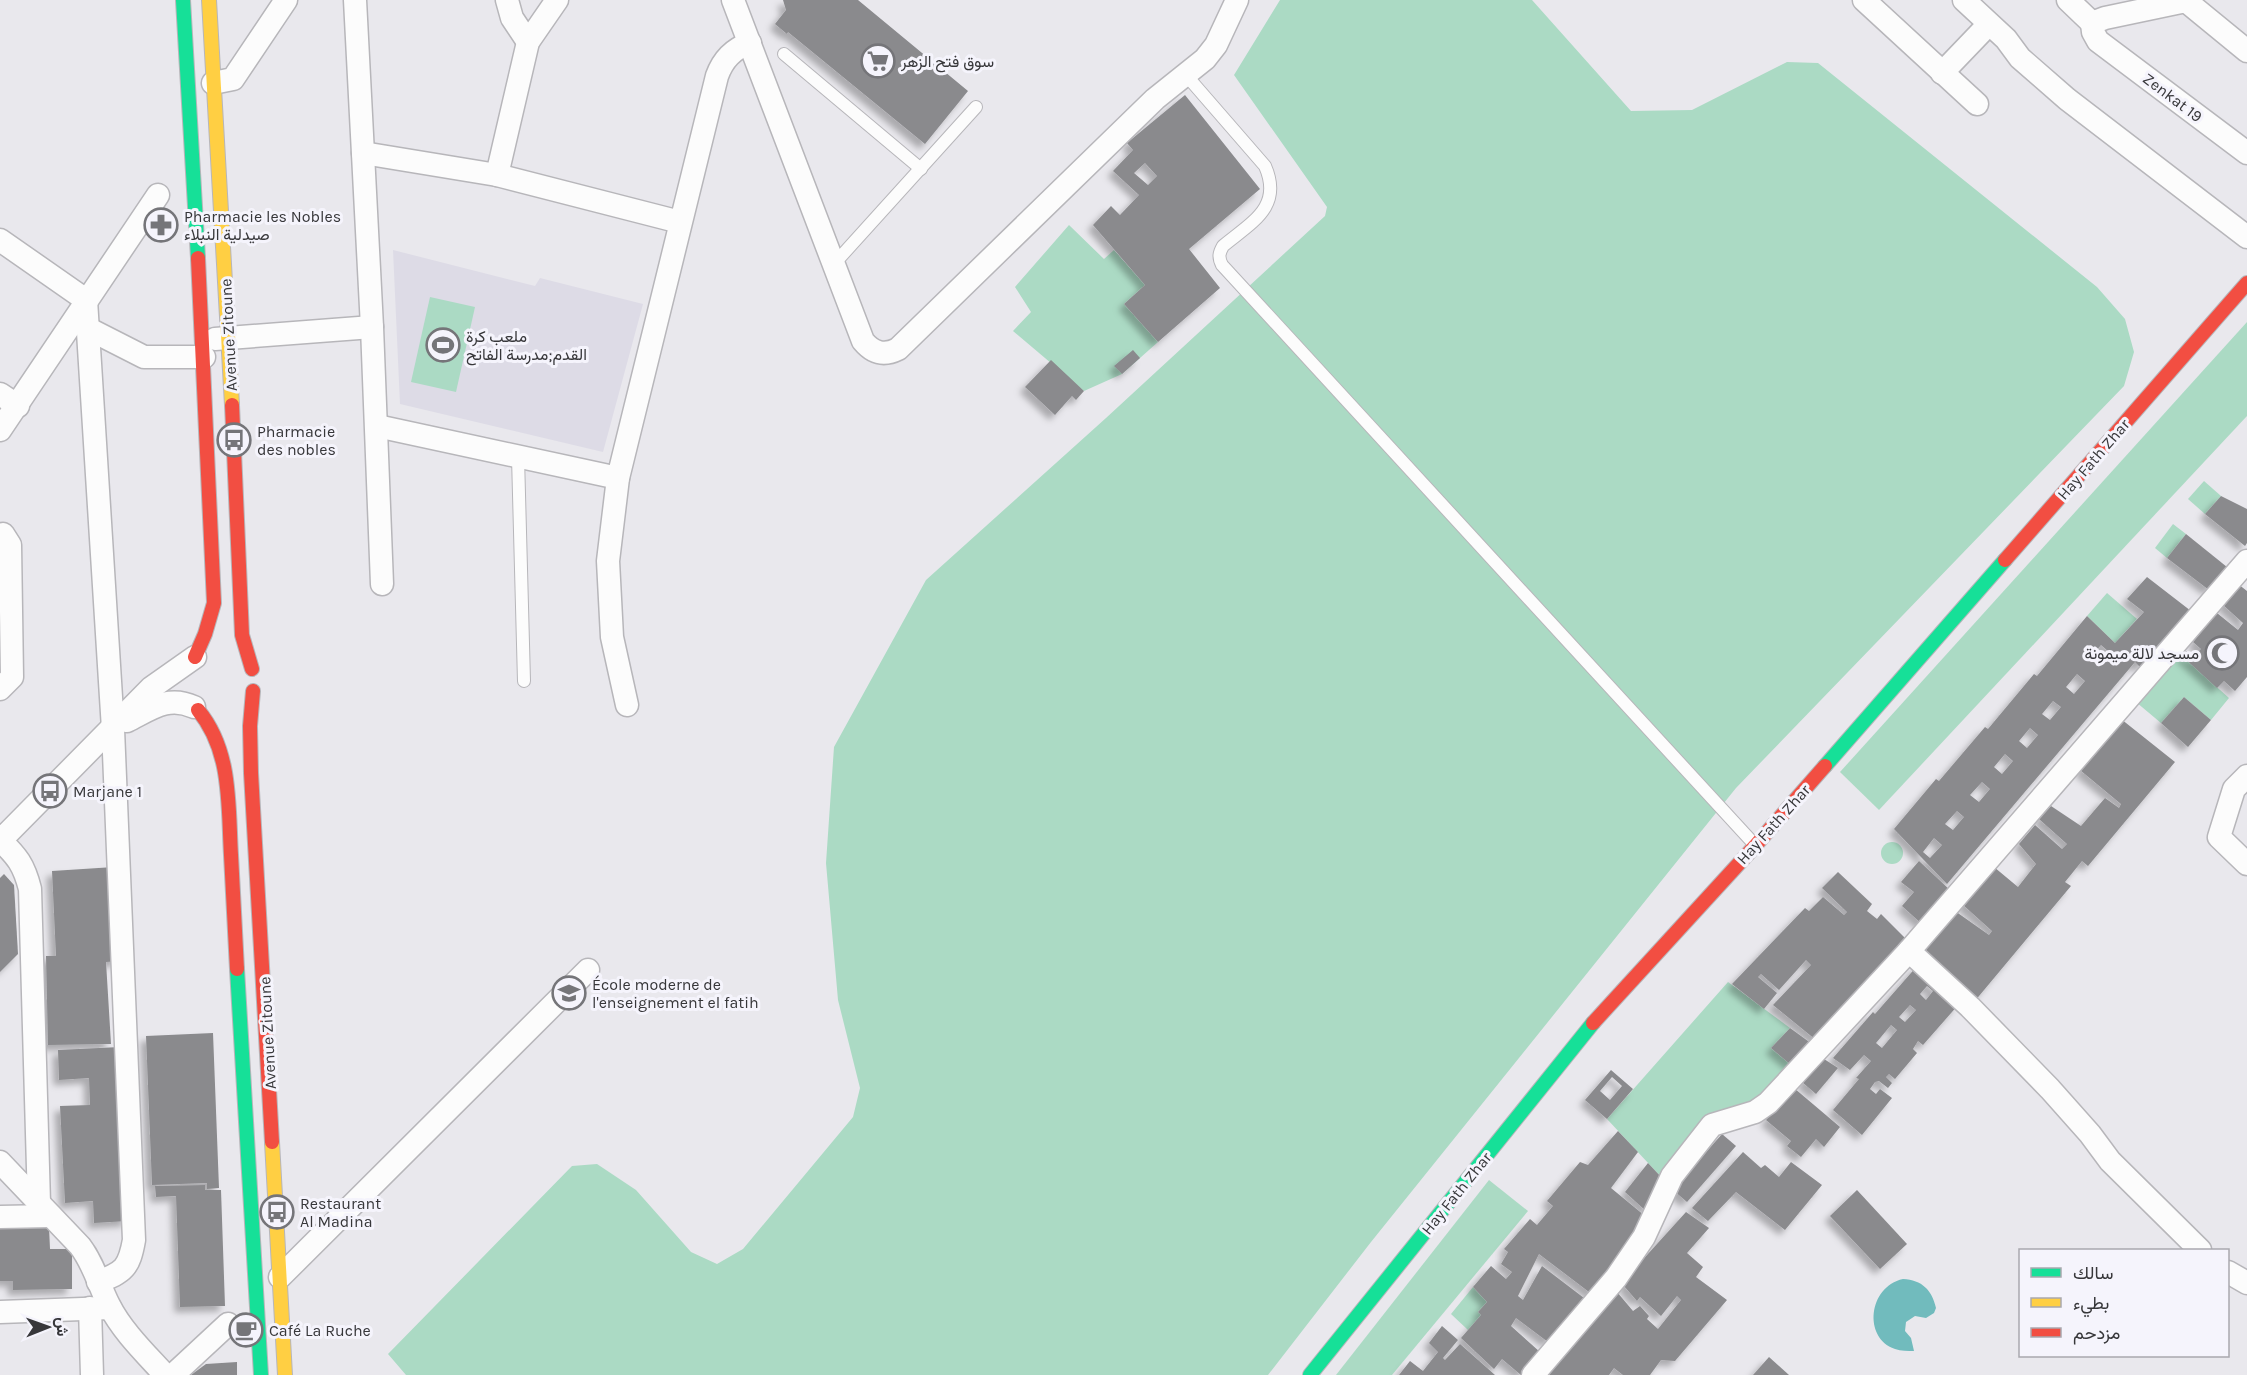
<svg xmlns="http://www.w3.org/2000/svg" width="2247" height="1375" viewBox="0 0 2247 1375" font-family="Karla,Vazirmatn,sans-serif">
	<defs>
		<filter id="shadow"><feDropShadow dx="-5.5" dy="5.5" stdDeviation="3" flood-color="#0004"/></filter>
	</defs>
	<rect width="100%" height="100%" fill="#e9e8ed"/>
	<polygon fill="#dddbe6" points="393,250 535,286 540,278 643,304 603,452 400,404"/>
	<g fill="#abdac4">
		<polygon points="1280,0 1532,0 1631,111 1692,110 1787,62 1818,63 2097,287 2125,319 2134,352 2124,386 1736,788 1371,1242 1268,1375 406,1375 388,1354 572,1166 597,1164 636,1190 691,1252 717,1264 743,1249 853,1117 860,1088 838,1000 826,863 834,747 926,580 1106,418 1325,216 1327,207 1234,75"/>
		<polygon points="1069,225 1104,259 1114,250 1145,285 1124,304 1158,342 1122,374 1084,391 1013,331 1031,312 1015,287"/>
		<polygon points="430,297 475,307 456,392 411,382"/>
		<polygon points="2247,322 2247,416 1879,810 1840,772"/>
		<polygon points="2204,481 2221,496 2205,514 2188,499"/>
		<polygon points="2173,524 2186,534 2167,558 2155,548"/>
		<polygon points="2107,593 2137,619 2115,643 2087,616"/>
		<polygon points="2178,655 2182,656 2229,698 2211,720 2184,697 2161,723 2136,702"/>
		<circle cx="1892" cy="853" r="11"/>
		<polygon points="1728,982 1790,1028 1771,1048 1791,1065 1753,1105 1663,1179 1607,1119"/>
		<polygon points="1489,1180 1528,1211 1392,1375 1336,1375"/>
		<polygon points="1473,1287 1487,1302 1478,1312 1481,1315 1468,1330 1451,1314"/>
	</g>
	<path fill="#71bbbd" d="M1903,1279c19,1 29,11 33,29l-2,5 -8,5 -11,-2 -9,6 -1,9 6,7 3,13c-6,0 -13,0 -19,-2 -32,-11 -27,-62 8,-70z"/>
	<g fill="#8a8a8d" fill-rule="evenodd" filter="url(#shadow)">
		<polygon points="783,0 858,0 968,91 925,144 788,32 787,34 775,24 786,10"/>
		<path d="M1185,95l75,94 -71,60 31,39 -62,54 -34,-38 21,-19 -52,-60 18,-19 9,9 19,-20 -26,-24 20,-21 -6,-7zM1145,163l12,13 -9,9 -14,-12z"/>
		<polygon points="1133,350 1140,358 1122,374 1114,366"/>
		<polygon points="1051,360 1084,391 1076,400 1072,396 1055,415 1025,387"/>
		<polygon points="2221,496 2247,509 2247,543 2245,546 2205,514"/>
		<polygon points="2186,534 2227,567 2209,590 2167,558"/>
		<path d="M2147,577l44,34 -51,56 -5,-5 -188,222 -53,-55 42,-50 3,2 46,-54 3,2 46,-55 3,2 50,-60 28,27 29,-31 -17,-13zM2101,645l8,7 -12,13 -7,-7zM2077,674l8,7 -11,13 -8,-7zM2053,701l8,6 -11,13 -8,-6zM2030,728l8,7 -11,13 -8,-7zM2005,754l8,7 -11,13 -8,-7zM1982,782l8,7 -11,13 -9,-7zM1957,811l7,6 -11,13 -8,-6zM1934,838l8,7 -12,13 -7,-6z"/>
		<polygon points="2238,584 2247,591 2247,677 2235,691 2224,681 2217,688 2182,656 2186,651 2193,657 2201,649 2193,642 2217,613 2238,630 2243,623 2222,604"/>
		<polygon points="2184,697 2211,720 2188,747 2161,723"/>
		<polygon points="2121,719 2175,762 2088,866 2082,861 2065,882 2071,886 1974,1002 1919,951 1955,911 1989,935 1992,931 1962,904 1994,867 2018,887 2036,864 2019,844 2035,825 2062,849 2067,844 2039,819 2051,806 2081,826 2105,798 2119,808 2121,804 2080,770"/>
		<polygon points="1919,861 1951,891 1923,925 1902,906 1914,892 1901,882"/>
		<polygon points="114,867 119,961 106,962 111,1044 48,1045 46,956 56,956 52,871"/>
		<polygon points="1838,872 1872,904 1867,911 1877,919 1881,914 1908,941 1816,1040 1773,1005 1811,965 1806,960 1779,990 1761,974 1758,977 1777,993 1764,1009 1732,984 1805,908 1809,911 1823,897 1844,915 1847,912 1822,888"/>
		<polygon points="4,874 14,885 18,954 0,972 0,878"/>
		<path d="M1918,965l41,39 -36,41 -5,-4 -5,8 4,4 -22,26 -6,-5 -3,3 6,6 -4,5 -9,-7 -4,1 -5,7 6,5 4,-5 12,9 -30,37 -29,-25 26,-31 -3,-1 15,-17 -7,-6 -14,15 -17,-12 40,-46 2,2zM1927,986l6,5 -7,9 -6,-6zM1910,1005l6,5 -11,12 -6,-5zM1891,1025l6,5 -15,18 -6,-5z"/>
		<polygon points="1790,1028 1812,1044 1791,1065 1771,1048"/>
		<polygon points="213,1033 219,1188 207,1189 207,1183 152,1185 146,1036"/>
		<polygon points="120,1047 128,1221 94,1223 93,1201 65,1203 60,1106 90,1105 89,1078 59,1080 58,1050"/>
		<polygon points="1824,1059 1838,1068 1816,1094 1802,1082"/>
		<path d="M1611,1070l22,19 -26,30 -22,-19zM1612,1077l10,9 -12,14 -10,-9z"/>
		<polygon points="1794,1088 1840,1127 1824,1147 1816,1139 1801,1157 1787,1146 1791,1141 1766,1120"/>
		<polygon points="1618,1131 1638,1152 1611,1188 1645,1216 1593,1295 1539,1254 1518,1296 1523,1300 1542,1266 1584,1298 1548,1342 1516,1318 1511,1326 1540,1352 1521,1375 1502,1359 1494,1369 1461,1338 1481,1315 1478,1312 1487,1302 1473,1287 1491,1266 1506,1279 1512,1272 1501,1264 1508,1252 1504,1249 1530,1219 1537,1225 1553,1206 1547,1201 1580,1162 1588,1165"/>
		<polygon points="1722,1134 1736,1146 1687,1202 1673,1190"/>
		<polygon points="1743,1152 1761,1168 1765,1165 1779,1177 1791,1162 1822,1185 1785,1230 1736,1192 1708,1221 1692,1208"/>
		<polygon points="1648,1163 1663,1179 1647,1212 1625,1192"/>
		<polygon points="205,1185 205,1190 221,1190 225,1306 180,1307 176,1196 156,1197 155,1186"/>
		<polygon points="1857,1190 1907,1244 1880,1269 1830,1216"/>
		<polygon points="1686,1212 1709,1228 1687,1253 1703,1267 1696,1277 1727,1300 1675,1361 1661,1360 1650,1375 1623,1375 1614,1368 1609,1375 1549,1375 1569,1347 1600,1315 1597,1312 1617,1292 1633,1311 1640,1306 1649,1316 1647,1319 1658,1329 1681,1300 1677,1296 1661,1316 1640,1297 1637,1301 1624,1286 1628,1276"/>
		<polygon points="0,1227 49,1227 50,1249 72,1249 72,1289 13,1290 13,1281 0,1281"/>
		<polygon points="1442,1326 1458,1340 1443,1358 1445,1360 1460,1344 1495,1375 1399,1375 1410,1361 1423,1371 1438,1352 1429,1343"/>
		<polygon points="1769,1357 1789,1375 1753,1375"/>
		<polygon points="237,1362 237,1375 191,1375 206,1364"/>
	</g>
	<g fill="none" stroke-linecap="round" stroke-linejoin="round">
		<g stroke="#b7b6ba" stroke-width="14">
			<g id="lane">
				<polyline points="784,54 921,169"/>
				<path d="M1186,75l79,91c18,41 -13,56 -42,80 -4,7 -5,11 -1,19l533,580"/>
				<polyline points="834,264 976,107"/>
				<polyline points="518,457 524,681"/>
			</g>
		</g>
		<g stroke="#b7b6ba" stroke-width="25">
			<g id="street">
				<polyline points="355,0 372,327 382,584"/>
				<polyline points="507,0 512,18 528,42"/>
				<path d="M733,0l130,341c10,12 21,15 35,8l257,-250 50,-40 11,-14 21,-45"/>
				<polyline points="1864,0 1977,104"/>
				<polyline points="1964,0 2006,39 2020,58 2067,99 2247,237"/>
				<polyline points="2068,0 2092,23"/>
				<polyline points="2247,51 2186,1 2105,18 2092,23 2093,32 2098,41 2247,153"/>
				<polyline points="1942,73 1989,24"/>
				<polyline points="213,83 233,79 286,0"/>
				<polyline points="363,153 497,175 680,222"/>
				<polyline points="497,175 528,42 557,0"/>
				<path d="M0,240l86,60 27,429 21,511c-5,28 -10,32 -36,42"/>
				<polyline points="87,328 144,357 204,357"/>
				<polyline points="215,339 372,327"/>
				<polyline points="0,394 18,406"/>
				<polyline points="377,426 618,478"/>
				<polyline points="0,430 158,195"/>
				<polyline points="0,535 3,534 10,545 12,677 0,689"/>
				<path d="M627,705l-15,-68 -4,-76 10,-83 99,-402c6,-17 16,-27 33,-33"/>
				<path d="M127,721c24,-12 41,-26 67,-14"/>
				<polyline points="2247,776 2234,789 2219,837 2247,864"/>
				<path d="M0,840c17,16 24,25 30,49l9,314"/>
				<polyline points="0,841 151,688 195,657"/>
				<polyline points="1909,951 1970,1007 2050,1089 2090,1134 2110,1161 2200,1250"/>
				<path d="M0,1162l80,84c14,18 19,40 29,59 13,26 37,49 56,70"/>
				<polyline points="0,1217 51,1216"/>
				<polyline points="2228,1272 2247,1283"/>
				<polyline points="280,1277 588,970"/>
				<polyline points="90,1308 92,1375"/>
				<polyline points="0,1312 110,1308"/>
				<polyline points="173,1375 228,1324"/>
				<polyline points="1533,1375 1616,1278 1644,1237 1672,1176 1712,1125 1755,1112 1768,1103 1909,951 2247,561"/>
			</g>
		</g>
		<g stroke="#b7b6ba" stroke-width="16">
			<g id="fast">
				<polyline points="183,0 198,258"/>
				<polyline points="1825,766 2005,560"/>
				<polyline points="237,969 261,1375"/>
				<polyline points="1310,1375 1593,1023"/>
			</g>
		</g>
		<g stroke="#b7b6ba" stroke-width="16">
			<g id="slow">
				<polyline points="209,0 232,405"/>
				<polyline points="272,1142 285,1375"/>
			</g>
		</g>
		<g stroke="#b7b6ba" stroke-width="16">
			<g id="jam">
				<polyline points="232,405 242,635 252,669"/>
				<polyline points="2005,560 2247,283"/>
				<polyline points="195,657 205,634 214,603 198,258"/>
				<polyline points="253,691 250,726 251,773 272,1142"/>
				<path d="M198,710c34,41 30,95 33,145 2,38 4,76 6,114"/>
				<polyline points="1593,1023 1755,846 1825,766"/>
			</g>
		</g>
		<use href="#lane" stroke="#fcfcfc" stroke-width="12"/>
		<use href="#street" stroke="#fcfcfc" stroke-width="22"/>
		<use href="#fast" stroke="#16e098" stroke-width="14"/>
		<use href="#slow" stroke="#ffcf43" stroke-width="14"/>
		<use href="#jam" stroke="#f24e42" stroke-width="14"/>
	</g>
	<defs>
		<g id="supermarket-ring" transform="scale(1.725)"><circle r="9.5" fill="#f5f4fc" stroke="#757579" stroke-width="1.5"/><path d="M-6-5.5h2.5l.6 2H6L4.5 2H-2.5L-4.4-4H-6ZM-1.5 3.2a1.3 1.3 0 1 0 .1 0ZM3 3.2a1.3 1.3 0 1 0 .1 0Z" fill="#757579"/></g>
		<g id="pharmacy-ring" transform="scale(1.725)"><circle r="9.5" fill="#f5f4fc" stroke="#757579" stroke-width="1.5"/><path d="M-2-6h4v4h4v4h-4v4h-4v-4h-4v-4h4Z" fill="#757579"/></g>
		<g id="stadium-ring" transform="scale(1.725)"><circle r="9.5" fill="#f5f4fc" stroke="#757579" stroke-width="1.5"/><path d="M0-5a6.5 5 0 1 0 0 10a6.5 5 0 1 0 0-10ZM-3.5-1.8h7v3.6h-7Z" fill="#757579"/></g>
		<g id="bus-ring" transform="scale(1.725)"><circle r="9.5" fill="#f5f4fc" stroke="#757579" stroke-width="1.5"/><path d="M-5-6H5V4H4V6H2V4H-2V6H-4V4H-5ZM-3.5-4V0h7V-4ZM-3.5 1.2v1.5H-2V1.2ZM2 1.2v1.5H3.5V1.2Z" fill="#757579"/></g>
		<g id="mosque-ring" transform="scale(1.725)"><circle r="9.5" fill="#f5f4fc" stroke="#757579" stroke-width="1.5"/><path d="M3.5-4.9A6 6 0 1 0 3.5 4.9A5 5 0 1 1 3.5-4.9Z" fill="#757579"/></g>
		<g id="school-ring" transform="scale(1.725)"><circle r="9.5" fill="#f5f4fc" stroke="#757579" stroke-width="1.5"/><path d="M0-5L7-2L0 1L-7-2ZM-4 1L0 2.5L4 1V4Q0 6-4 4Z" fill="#757579"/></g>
		<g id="cafe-ring" transform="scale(1.725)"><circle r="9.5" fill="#f5f4fc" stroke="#757579" stroke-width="1.5"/><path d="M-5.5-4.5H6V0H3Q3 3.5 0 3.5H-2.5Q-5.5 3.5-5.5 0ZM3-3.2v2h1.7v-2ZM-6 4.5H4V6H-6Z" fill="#757579"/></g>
	</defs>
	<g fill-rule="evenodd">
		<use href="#supermarket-ring" x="878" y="61"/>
		<use href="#pharmacy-ring" x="161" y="225"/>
		<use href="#stadium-ring" x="443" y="345"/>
		<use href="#bus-ring" x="234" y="440"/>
		<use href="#mosque-ring" x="2222" y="653"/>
		<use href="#bus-ring" x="50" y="791"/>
		<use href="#school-ring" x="569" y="993"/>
		<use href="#bus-ring" x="277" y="1212"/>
		<use href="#cafe-ring" x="246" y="1330"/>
	</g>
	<g text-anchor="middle" stroke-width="6" stroke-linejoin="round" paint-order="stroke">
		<g font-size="16" fill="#37373a" stroke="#f5f4fc" text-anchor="start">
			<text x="901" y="67">سوق فتح الزهر</text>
			<text x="184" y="222">Pharmacie les Nobles<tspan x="184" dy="18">صيدلية النبلاء</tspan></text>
			<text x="466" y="342">ملعب كرة<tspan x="466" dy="18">القدم;مدرسة الفاتح</tspan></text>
			<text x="257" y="437">Pharmacie<tspan x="257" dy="18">des nobles</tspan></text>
			<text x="2199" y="659" text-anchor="end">مسجد لالة ميمونة</text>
			<text x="73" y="797">Marjane 1</text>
			<text x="592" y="990">École moderne de<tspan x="592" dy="18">l'enseignement el fatih</tspan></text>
			<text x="300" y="1209">Restaurant<tspan x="300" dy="18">Al Madina</tspan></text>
			<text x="269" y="1336">Café La Ruche</text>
		</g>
		<g font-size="16" fill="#37373a" stroke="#f5f4fc">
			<text transform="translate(2173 97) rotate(37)" y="6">Zenkat 19</text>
			<text transform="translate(228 335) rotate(-93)" y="6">Avenue Zitoune</text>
			<text transform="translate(2093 459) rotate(-49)" y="6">Hay Fath Zhar</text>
			<text transform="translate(1773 824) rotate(-48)" y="6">Hay Fath Zhar</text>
			<text transform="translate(267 1033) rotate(-93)" y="6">Avenue Zitoune</text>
			<text transform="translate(1456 1193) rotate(-51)" y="6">Hay Fath Zhar</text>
		</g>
	</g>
	<rect x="2019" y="1249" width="210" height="108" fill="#f5f4fc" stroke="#a9a8ae" stroke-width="1.5"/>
	<rect x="2031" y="1268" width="30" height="9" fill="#16e098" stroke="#a9a8ae" stroke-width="1.5"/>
	<text x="2073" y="1279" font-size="18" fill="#37373a">سالك</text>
	<rect x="2031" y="1298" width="30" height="9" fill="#ffcf43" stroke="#a9a8ae" stroke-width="1.5"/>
	<text x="2073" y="1309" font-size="18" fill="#37373a">بطيء</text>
	<rect x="2031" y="1328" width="30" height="9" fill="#f24e42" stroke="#a9a8ae" stroke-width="1.5"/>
	<text x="2073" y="1339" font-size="18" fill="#37373a">مزدحم</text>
	<g transform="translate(48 1327) rotate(89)" stroke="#f5f4fc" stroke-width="4.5" paint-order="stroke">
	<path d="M0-4.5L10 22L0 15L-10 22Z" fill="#37373a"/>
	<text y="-9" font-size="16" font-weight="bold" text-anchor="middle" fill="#37373a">ش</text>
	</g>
</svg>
